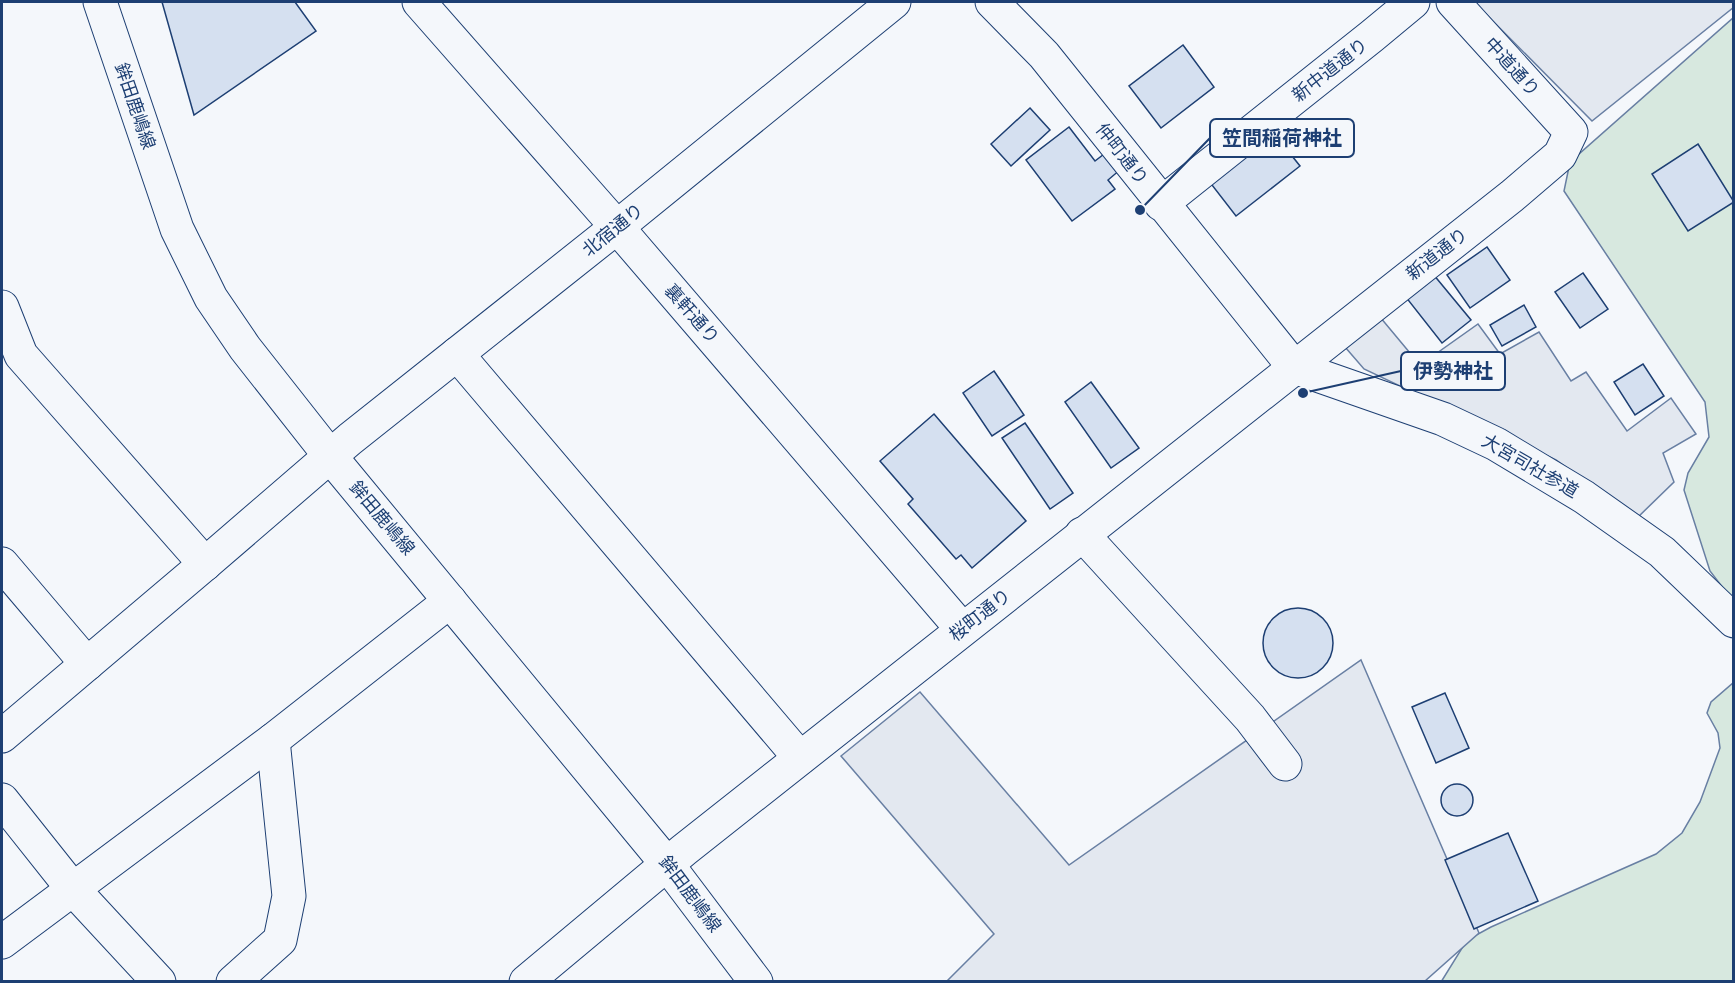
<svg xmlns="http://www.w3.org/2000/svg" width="1735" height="983" viewBox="0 0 1735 983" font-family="Roboto,'Noto Sans JP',sans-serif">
	<rect width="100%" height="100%" fill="#f4f7fb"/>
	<g fill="#d7e8df" stroke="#687fa3" stroke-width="1.5">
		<polygon points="1733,18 1733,601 1710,571 1684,490 1688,473 1709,437 1705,402 1564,191 1570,162"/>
		<polygon points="1733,683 1733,981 1441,982 1467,940 1491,927 1656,854 1682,833 1700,802 1720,748 1718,733 1707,713 1711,702"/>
	</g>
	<g fill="#e3e8f0" stroke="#687fa3" stroke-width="1.5">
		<polygon points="1474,2 1733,2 1734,7 1592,121"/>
		<polygon points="1375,311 1420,365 1478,324 1500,354 1539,332 1571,381 1586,372 1627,431 1671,398 1696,434 1663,453 1674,482 1637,518 1556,460 1364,369 1339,340"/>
		<polygon points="1361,660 1479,933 1425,981 947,981 994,934 841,756 920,692 1069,865"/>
	</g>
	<g fill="#d5e0f0" stroke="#1d3f73" stroke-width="1.5">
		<polygon points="162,2 295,2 316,31 194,115"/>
		<polygon points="1183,45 1214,87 1161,128 1129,86"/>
		<polygon points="1030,108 1050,130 1011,166 991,144"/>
		<polygon points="1268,126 1300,166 1236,216 1205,176"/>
		<polygon points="1069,127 1095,161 1108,151 1121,169 1108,180 1115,189 1072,221 1026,160"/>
		<polygon points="1698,144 1734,202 1688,231 1652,174"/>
		<polygon points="1487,247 1510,280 1470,308 1447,275"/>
		<polygon points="1583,273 1608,309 1580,328 1555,292"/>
		<polygon points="1433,274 1471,320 1442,343 1405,296"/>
		<polygon points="1524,305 1536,327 1502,346 1490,325"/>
		<polygon points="1643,364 1664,396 1635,415 1614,382"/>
		<polygon points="994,371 1024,415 992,436 963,393"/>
		<polygon points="1091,382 1139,448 1111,468 1065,402"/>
		<polygon points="934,414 1026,521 972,568 961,555 956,559 908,504 913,499 880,461"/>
		<polygon points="1025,423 1073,493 1050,509 1002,438"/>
		<circle cx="1298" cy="643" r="35"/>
		<polygon points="1445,693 1469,748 1436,763 1412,707"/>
		<circle cx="1457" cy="800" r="16"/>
		<polygon points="1508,833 1538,901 1474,929 1445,860"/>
	</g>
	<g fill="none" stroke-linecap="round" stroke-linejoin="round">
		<g stroke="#1d3f73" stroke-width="35">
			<g id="minor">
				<polyline points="419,2 617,227 962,629"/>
				<polyline points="992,2 1044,55 1294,367"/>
				<polyline points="1161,204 1372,36 1413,2"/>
				<polyline points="2,307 21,355 205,564"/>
				<polyline points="457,354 800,758"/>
				<polyline points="1294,367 1443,419 1496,444 1584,497 1662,552 1734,621"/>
				<polyline points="1082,534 1250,718 1285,764"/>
				<polyline points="2,564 87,664"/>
				<polyline points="2,736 205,564 350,439 617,227 894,2"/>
				<polyline points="2,800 72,888 159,982"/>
				<polyline points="2,942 273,740 450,601"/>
				<polyline points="233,982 280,940 289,896 273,740"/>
				<polyline points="526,982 684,850 1512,196 1560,155 1571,132 1453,2"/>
			</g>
		</g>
		<g stroke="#1d3f73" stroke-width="35">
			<polyline id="major" points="100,2 177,229 211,298 245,348 330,456 667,864 756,982"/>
		</g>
		<use href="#minor" stroke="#f4f7fb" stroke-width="33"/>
		<use href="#major" stroke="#f4f7fb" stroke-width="33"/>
	</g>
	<g text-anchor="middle" stroke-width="4.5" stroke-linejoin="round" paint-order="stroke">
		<g font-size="18" fill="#1d3f73" stroke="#f4f7fb">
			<text transform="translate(1512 67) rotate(48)" y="6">中道通り</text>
			<text transform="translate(1330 70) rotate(-38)" y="6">新中道通り</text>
			<text transform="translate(135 106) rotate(71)" y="6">鉾田鹿嶋線</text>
			<text transform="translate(1122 154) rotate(52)" y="6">仲町通り</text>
			<text transform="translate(613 230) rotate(-39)" y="6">北宿通り</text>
			<text transform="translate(1437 254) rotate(-38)" y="6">新道通り</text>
			<text transform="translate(692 314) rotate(49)" y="6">裏軒通り</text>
			<text transform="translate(1530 466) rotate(30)" y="6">大宮司社参道</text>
			<text transform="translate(382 518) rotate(50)" y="6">鉾田鹿嶋線</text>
			<text transform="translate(980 615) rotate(-38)" y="6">桜町通り</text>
			<text transform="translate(690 894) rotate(53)" y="6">鉾田鹿嶋線</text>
		</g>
	</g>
	<path fill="none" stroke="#1d3f73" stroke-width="2" d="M1140 210L1210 138M1303 393L1401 371"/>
	<g fill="#1d3f73" stroke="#f4f7fb" stroke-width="2">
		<circle cx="1140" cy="210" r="6"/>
		<circle cx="1303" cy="393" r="6"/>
	</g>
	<g fill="#f4f7fb" stroke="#1d3f73" stroke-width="2">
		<rect x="1210" y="119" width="144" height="38" rx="6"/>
		<rect x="1401" y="352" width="104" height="38" rx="6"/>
	</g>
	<g font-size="20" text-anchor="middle" font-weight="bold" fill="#1d3f73">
		<text x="1282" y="145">笠間稲荷神社</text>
		<text x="1453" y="378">伊勢神社</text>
	</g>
	<rect width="1735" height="983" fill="none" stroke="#1d3f73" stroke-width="6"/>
</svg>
